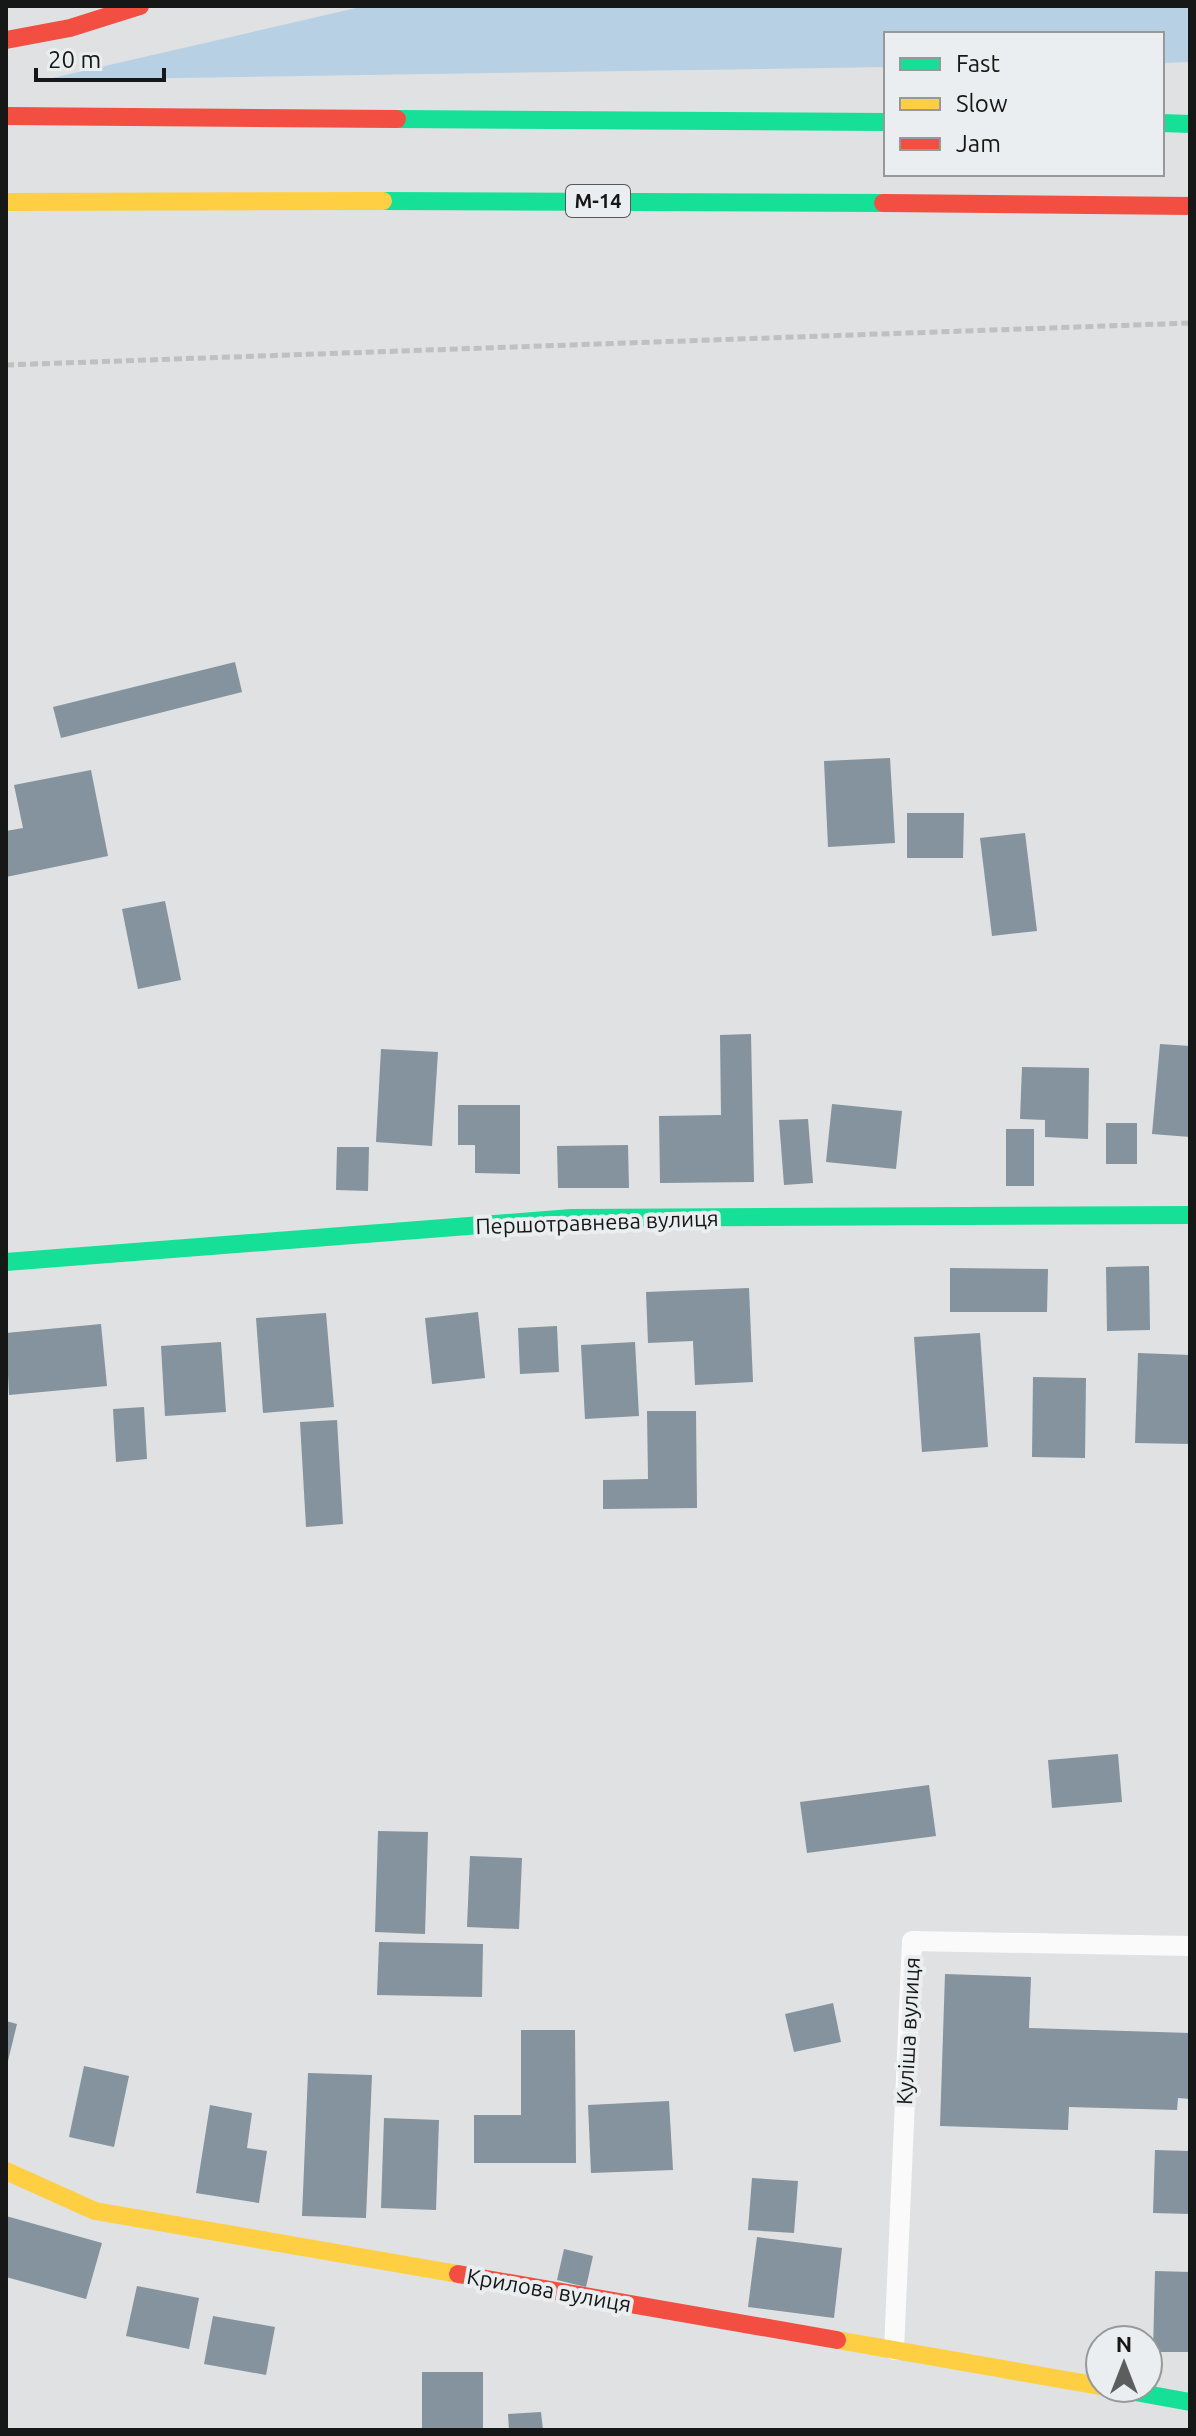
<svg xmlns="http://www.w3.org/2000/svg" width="1196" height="2436" viewBox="0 0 1196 2436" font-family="Ubuntu,sans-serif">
	<rect width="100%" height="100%" fill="#dfe1e2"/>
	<polygon fill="#b8d0e4" points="365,6 1190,6 1190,62 1162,63 1162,34 886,34 886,67 44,80"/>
	<g fill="#84939d">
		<polygon points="235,662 242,692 61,738 53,707"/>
		<polygon points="890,758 895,843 828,847 824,761"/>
		<polygon points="91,770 108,856 6,877 6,831 23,828 14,785"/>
		<polygon points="907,813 964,813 963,858 907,858"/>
		<polygon points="1025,833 1037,931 992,936 980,838"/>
		<polygon points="165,901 181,980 138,989 122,909"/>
		<polygon points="751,1034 754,1182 660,1183 659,1116 721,1115 720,1035"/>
		<polygon points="1160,1044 1190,1046 1190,1137 1152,1134"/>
		<polygon points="381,1049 438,1052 432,1146 376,1142"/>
		<polygon points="1022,1067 1089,1068 1088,1139 1045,1137 1045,1120 1020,1119"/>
		<polygon points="832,1104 902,1111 896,1169 826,1162"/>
		<polygon points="458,1105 520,1105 520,1174 475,1173 475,1145 458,1145"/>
		<polygon points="808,1119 813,1183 784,1185 779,1120"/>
		<rect x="1106" y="1123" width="31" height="41"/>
		<rect x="1006" y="1129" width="28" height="57"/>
		<polygon points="628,1145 629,1188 558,1188 557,1146"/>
		<polygon points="337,1147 369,1147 368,1191 336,1190"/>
		<polygon points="1149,1266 1150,1330 1107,1331 1106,1267"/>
		<polygon points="950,1268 1048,1269 1047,1312 950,1312"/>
		<polygon points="749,1288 753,1382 695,1385 693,1341 648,1343 646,1292"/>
		<polygon points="478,1312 485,1378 432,1384 425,1318"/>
		<polygon points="326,1313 334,1407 263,1413 256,1318"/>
		<polygon points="101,1324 107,1386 9,1395 6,1333"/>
		<polygon points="557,1326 559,1372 520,1374 518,1328"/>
		<polygon points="980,1333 988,1447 922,1452 914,1337"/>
		<polygon points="221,1342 226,1412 165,1416 161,1346"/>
		<polygon points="635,1342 639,1416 585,1419 581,1345"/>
		<polygon points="1138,1353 1190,1355 1190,1444 1135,1443"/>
		<polygon points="1033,1377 1086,1378 1085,1458 1032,1457"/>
		<polygon points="144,1407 147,1459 116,1462 113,1409"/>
		<polygon points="647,1411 696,1411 697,1508 603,1509 603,1480 648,1479"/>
		<polygon points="337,1420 343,1524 306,1527 300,1422"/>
		<polygon points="1118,1754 1122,1802 1052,1808 1048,1760"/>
		<polygon points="929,1785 936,1836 807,1853 800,1802"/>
		<polygon points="378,1831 428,1832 425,1934 375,1932"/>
		<polygon points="470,1856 522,1858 519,1929 467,1927"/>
		<polygon points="379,1942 483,1944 482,1997 377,1995"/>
		<polygon points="945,1974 1031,1977 1029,2028 1190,2033 1190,2099 1178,2098 1177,2110 1069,2107 1068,2130 940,2126"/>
		<polygon points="833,2003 841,2042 794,2052 785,2014"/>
		<polygon points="6,2021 17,2024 7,2065 6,2065"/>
		<polygon points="521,2030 575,2030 576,2163 474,2163 474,2115 521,2115"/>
		<polygon points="84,2066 129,2076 114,2147 69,2137"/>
		<polygon points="308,2073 372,2075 366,2218 302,2216"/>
		<polygon points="669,2101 673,2170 591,2173 588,2105"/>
		<polygon points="210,2105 252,2113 247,2148 267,2151 259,2203 196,2193"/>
		<polygon points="384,2118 439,2120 436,2210 381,2208"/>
		<polygon points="1155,2150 1190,2151 1190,2214 1153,2213"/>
		<polygon points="752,2178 798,2181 794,2233 748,2230"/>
		<polygon points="6,2216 102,2243 86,2299 6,2277"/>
		<polygon points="757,2237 842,2248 834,2318 748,2307"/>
		<polygon points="564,2249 593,2256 586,2287 557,2280"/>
		<polygon points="1155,2271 1190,2272 1190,2352 1153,2352"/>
		<polygon points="137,2286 199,2298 189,2349 126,2336"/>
		<polygon points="213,2316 275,2327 266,2375 204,2364"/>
		<rect x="422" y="2372" width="61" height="58"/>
		<polygon points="541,2412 543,2430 509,2430 508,2414"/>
	</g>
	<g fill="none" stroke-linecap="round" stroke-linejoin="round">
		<polyline stroke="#bfc0c0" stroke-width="5" stroke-dasharray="8 4" stroke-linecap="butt" points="6,365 1190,323"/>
		<polyline stroke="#fafafb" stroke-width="20" points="894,2350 912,1941 1190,1946"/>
		<g stroke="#16e098" stroke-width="18">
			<polyline points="397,119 886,122"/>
			<polyline points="1162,123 1190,124"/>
			<polyline points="383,201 883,203"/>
			<polyline points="6,1262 571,1218 1190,1215"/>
			<polyline points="1113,2388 1190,2402"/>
		</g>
		<g stroke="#ffcf43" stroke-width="18">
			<polyline points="6,202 383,201"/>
			<polyline points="6,2171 95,2211 458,2274"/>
			<polyline points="837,2340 1100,2386"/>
		</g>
		<g stroke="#f24e42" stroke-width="18">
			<polyline points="6,40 70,28 140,6"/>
			<polyline points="6,116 397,119"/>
			<polyline points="883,203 1190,206"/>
			<polyline points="458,2274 837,2340"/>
		</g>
	</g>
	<g text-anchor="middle" stroke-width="8" stroke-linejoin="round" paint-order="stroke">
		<rect fill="#ebeef0" stroke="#565858" stroke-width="2" x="566" y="185" width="64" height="32" rx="6"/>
		<g font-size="20" font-weight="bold" fill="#161717">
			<text x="598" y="208">М-14</text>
		</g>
		<g font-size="22" fill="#161717" stroke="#ebeef0">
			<text transform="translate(597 1222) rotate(-2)" y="8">Першотравнева вулиця</text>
			<text transform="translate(908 2031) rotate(-87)" y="8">Куліша вулиця</text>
			<text transform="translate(549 2290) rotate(10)" y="8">Крилова вулиця</text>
		</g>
	</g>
	<rect width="1196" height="2436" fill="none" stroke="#161717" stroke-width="16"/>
	<rect x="884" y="32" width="280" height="144" fill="#ebeef0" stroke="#969899" stroke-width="2"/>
	<rect x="900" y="58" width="40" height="12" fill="#16e098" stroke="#969899" stroke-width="2"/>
	<text x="956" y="72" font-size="24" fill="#161717">Fast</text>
	<rect x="900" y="98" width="40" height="12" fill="#ffcf43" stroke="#969899" stroke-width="2"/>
	<text x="956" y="112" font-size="24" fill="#161717">Slow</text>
	<rect x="900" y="138" width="40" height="12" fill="#f24e42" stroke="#969899" stroke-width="2"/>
	<text x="956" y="152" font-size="24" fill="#161717">Jam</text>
	<g transform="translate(1124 2364)"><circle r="38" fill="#ebeef0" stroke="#969899" stroke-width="2"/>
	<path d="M0-6L14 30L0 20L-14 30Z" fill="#5c5e5e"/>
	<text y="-12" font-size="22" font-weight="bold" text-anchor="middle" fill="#161717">N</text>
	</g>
	<path d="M36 68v12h128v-12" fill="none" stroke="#161717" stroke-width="4"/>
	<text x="48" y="68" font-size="24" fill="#161717" stroke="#ebeef0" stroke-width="6" paint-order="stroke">20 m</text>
</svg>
